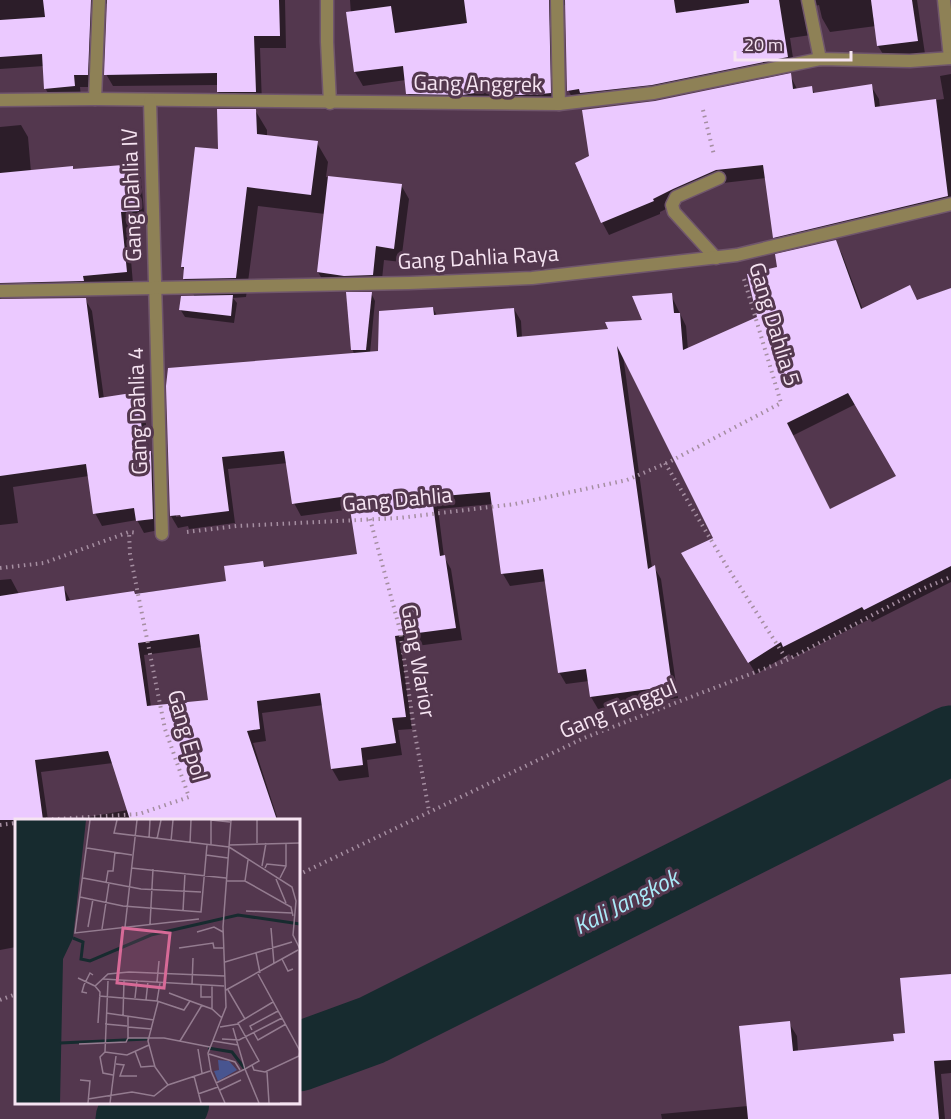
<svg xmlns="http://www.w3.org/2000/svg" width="951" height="1119" viewBox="0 0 951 1119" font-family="'Titillium Web',sans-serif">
	<rect width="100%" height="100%" fill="#53374e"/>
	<g fill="#0007" fill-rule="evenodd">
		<polygon points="0,0 285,0 286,48 260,48 262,104 225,104 218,92 218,85 113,86 106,74 109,3 101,5 94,87 80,87 81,98 53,101 45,88 44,66 0,69"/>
		<polygon points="350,0 917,0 925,54 886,59 878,46 876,26 830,32 822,18 819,5 811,7 811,35 790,38 795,71 660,98 589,107 587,102 576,104 568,90 567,6 565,5 557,9 558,106 416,107 408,94 406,80 363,86 355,72"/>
		<polygon points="951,74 951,210 782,250 774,237 766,178 723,183 680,202 660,212 660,214 609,235 602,222 591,157 655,103 790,75 797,89 811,87 815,94 871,86 879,99 880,108 944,99 940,76"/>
		<polygon points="255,110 267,130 267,137 317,143 328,162 326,177 401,185 409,199 401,262 384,260 381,289 326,286 318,272 325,214 258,206 246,297 233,298 237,303 234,323 185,317 180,309 195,297 184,279 185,272 182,267 219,151"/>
		<polygon points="21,125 28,137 31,172 134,165 141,178 145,223 128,224 133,284 7,295 0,299 0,127"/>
		<path d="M835,242l7,12 21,56 54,-9 34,-13v294l-79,40 -2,-3 -78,39 -3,-4 -33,20 -73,-120 32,-16 -92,-183 29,213 2,-1 7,12 17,119 -80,11 -7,-12 -2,-16 -23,3 -7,-12 -12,-91 -37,5 -7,-12 -10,-70 -55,5 6,48 7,12 11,71 -61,8 11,81 -14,1 4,25 -35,5 2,17 -30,4 -7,-12 -8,-64 -62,8 4,28 -13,2 25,77h-206l56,-10 -15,-47 -72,9 7,48h-32v127l-16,3v-370l11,-1 8,15 45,-6 7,14 156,-20 35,-20 4,6 92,-12 -6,-47 -51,7 -7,-13 -6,-40 -60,6 7,54 -46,6 -1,-3 -10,2 -7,-12 -3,-130 187,-31 -3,-6 19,-56 4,8 -5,52h10l53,-45 4,8 77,-7 7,12 1,17 89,-8 33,-9 27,-26 15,31 2,24 71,-32 20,-50zM856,404l42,73 -68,33 -38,-74zM176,514l12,1 -12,2zM202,647l7,54 -58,6 -7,-52z"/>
		<polygon points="85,299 92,311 104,399 137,394 144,406 149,452 151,452 158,464 159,530 144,533 137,520 102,526 95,513 89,476 13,487 18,523 0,525 0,301"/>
		<polygon points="951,975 951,1073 941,1074 945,1119 662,1119 661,1114 748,1106 789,1023 797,1036 798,1051 896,1042 907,1034"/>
	</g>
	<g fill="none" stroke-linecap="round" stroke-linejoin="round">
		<g stroke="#172b2f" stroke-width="69">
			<polyline points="298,1057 372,1030 951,740"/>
			<polyline points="130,1119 175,1102"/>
		</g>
	</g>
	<g fill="#ebc9ff" fill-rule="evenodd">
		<polygon points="43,0 91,0 88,75 74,75 75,86 44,89 42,54 0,57 0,20 45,17"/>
		<polygon points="107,0 279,0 280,36 254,36 256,92 217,92 217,73 104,75"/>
		<polygon points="464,0 549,0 551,93 531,95 494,95 494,90 462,95 406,94 403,66 354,72 346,12 391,6 395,33 467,23"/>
		<polygon points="565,0 674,0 676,13 749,3 749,0 779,0 788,57 652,85 580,93 579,89 567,91"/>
		<polygon points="871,0 912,0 918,41 877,46"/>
		<polygon points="791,73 793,89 812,86 813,93 872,84 875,107 936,99 948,196 773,238 763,165 716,170 673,189 653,199 654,201 601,223 575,163 589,156 582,110 655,101"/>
		<polygon points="217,109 256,109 257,134 318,141 311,195 247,187 236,278 183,279 184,267 181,267 195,147 218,149"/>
		<polygon points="135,164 139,211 121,212 127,272 83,276 84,281 0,283 0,173 73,166 73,169"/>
		<polygon points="328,176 402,184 394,249 376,246 373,275 344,276 317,272"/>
		<path d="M836,240l25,69 49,-24 7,15 34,-12v278l-87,44 -2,-3 -79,40 -2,-5 -33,21 -67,-110 32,-15 -96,-192 31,223 7,-4 17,121 -82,11 -4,-28 -28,4 -15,-104 -42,5 -11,-82 -58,5 8,59 5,-1 11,73 -61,8 11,81 -14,1 4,25 -35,5 2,17 -32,4 -11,-76 -63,8 3,28 -13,2 30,89h-147l-22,-69 -73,9 8,60h-43v-224l64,-10 2,15 68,-10 1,3 91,-13 -2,-15 39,-5 1,6 93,-13 -9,-58 -56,8 -8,-53 -62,6 7,54 -48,6 -1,-2 -10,1 -4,-130 2,-18 210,-17 1,-40 54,-4 1,8 80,-7 3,29 91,-8 -3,-7 37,-2 -10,-24 40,-3 2,20h6l3,37 74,-33 -10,-43 30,-7 -2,-13zM848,393l48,83 -66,33 -43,-86zM199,634l9,66 -61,6 -9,-63z"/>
		<polygon points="346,292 372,292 366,350 351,350"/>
		<polygon points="233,295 231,316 179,310 181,296"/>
		<polygon points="86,298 99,398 138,392 144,451 151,451 153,519 136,521 134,508 93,514 86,464 0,476 0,299"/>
		<polygon points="951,974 951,1060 934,1061 939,1119 748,1119 739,1026 790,1021 793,1051 894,1041 893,1034 905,1033 900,978"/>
	</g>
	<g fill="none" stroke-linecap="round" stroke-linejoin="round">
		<g stroke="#70566c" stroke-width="15">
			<g id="minor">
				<polyline points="327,0 327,42 330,103"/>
				<polyline points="557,0 559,104"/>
				<polyline points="808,0 820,59"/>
				<polyline points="944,0 950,58"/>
				<polyline points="95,99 99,0"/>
				<polyline points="0,100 95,99 559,104 653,93 820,59 910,61 951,58"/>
				<polyline points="150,101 162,534"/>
				<polyline points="716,258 674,212 672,205 676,197 719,178"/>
				<polyline points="0,291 409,283 532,278 737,255 951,204"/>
			</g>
		</g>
		<g stroke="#a58ea1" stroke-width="4" stroke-dasharray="1.5 4.5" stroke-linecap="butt">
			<polyline points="703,110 714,155"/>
			<polyline points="665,463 726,565 787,660"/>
			<polyline points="370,519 400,630 414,729 429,811"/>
			<polyline points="187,532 237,526 399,518 515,504 627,480 669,462 781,403 744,279"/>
			<polyline points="0,568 44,563 129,532 138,533"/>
			<polyline points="40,820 139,814 189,797 165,729 130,554 129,532"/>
			<polyline points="0,825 16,823"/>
			<polyline points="298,875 584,738 787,660 922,589 951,577"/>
			<polyline points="0,1000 16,994"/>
		</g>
		<use href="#minor" stroke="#8e8156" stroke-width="12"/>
	</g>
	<g text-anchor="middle" stroke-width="6" stroke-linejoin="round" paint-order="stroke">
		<g font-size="22" fill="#f6e4f2" stroke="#53374e">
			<text transform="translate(478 83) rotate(1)" y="8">Gang Anggrek</text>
			<text transform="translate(131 195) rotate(-92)" y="8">Gang Dahlia IV</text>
			<text transform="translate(478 257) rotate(-3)" y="8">Gang Dahlia Raya</text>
			<text transform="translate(775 324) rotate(73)" y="8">Gang Dahlia 5</text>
			<text transform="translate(137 411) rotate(-92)" y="8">Gang Dahlia 4</text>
			<text transform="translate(397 499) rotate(-5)" y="8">Gang Dahlia</text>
			<text transform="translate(419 661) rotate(80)" y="8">Gang Warior</text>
			<text transform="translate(618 708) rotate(-22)" y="8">Gang Tanggul</text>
			<text transform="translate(188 735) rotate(74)" y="8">Gang Epol</text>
		</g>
		<g font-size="24" font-style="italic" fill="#aaeaf8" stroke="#53374e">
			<text transform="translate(626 902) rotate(-27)" y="8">Kali Jangkok</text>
		</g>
	</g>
	<g transform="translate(15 819)">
		<rect width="285" height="285" fill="#53374e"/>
		<path d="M203,241l11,1 8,9 -19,11 -4,-10 5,-1z" fill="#485590"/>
		<path d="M0,1h71l-13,118 -10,21 -3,144h-45z" fill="#172b2f"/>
		<path fill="none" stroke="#172b2f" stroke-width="3" d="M58,119l10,4 -2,17 9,2 61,-26 87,-20 62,9M45,224l87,-4M193,229l24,4 13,17"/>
		<path fill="none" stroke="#947c90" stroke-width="1.5" d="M75,1l-15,113 124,-14M102,1l-3,13 115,14M196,1l19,2M242,1v23M134,19l1,-18M142,20l4,-19M156,22l2,-21M175,24l1,-23M196,26v-25M214,26l71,-2M214,28l63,40 4,14 -3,34 7,14M72,29l45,7M191,36l22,3M247,47l4,-23M116,49l95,10M250,49l2,-4 19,2M68,59l58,11 60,3M265,59l6,-12v-22M261,60l10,24M211,62h19l46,26 2,9M230,62l3,-21M91,64l2,-12h5l2,-19M65,78l43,9 78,6 6,-67M168,92l2,-38M231,92l46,2M135,105l3,-55M73,108l5,-28M110,108l12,-107M256,109l3,36M87,110l7,-46M182,113l17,-5 9,5M164,129l34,-5 1,5h9M241,134l4,20M267,140l6,12 5,-2M210,143l67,-20M243,155l42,77M63,159l17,8 13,-12 21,-2 96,4M88,160l121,7M93,162l-3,71 -5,5 3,16 10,2M142,163l2,-21M177,166l1,-27M186,166v12h10M80,167l5,6 -2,31M211,171l72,-40M213,171l17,29M72,174l-5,-1 2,-7 6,-12 3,2M154,174l21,8M84,177l58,5 27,9 6,-9 22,8 10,9M120,179l2,-18M131,181l2,-19M142,182l3,-18M143,183l-10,39 7,26 13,18M258,183l-35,21 21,38 -7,4 2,5 11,2 34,-16 1,-5M197,190v-24M91,194l48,7M108,196l1,-34M113,197v22M90,205l22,2M113,208l24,2M205,208l18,-3M237,211l-2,-4 28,-15M239,214l4,7 28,-16M113,219h36l46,9M207,220l17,1 43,-22M165,222l22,-36M198,222l25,4M64,225l47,-2 2,-4M183,230l4,24M120,232l6,16 13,-1M90,233l22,3 22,-10M194,235l26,8 5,8M101,245l8,1 -4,11h17M237,246l-7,4 14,34M252,253l2,31M179,257l7,27M65,261l10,1 -2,22M201,264l29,-14 -12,-41M205,271l21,-10M183,275l20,-7M73,280l44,-7 22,4 14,-11 42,-14M95,284l6,-47M210,284l-14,-32 -3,-18 18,-46 -3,-80 8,-107M265,284h20"/>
		<path fill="#d76a97" fill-opacity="0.15" stroke="#d76a97" stroke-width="3" d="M108,109l47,5 -6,55 -47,-5z"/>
		<rect width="285" height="285" fill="none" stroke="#f6e4f2" stroke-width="3"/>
	</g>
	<path d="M735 51v9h116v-9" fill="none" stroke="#f6e4f2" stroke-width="3"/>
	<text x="744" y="51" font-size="18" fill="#f6e4f2" stroke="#53374e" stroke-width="4.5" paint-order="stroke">20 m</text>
</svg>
